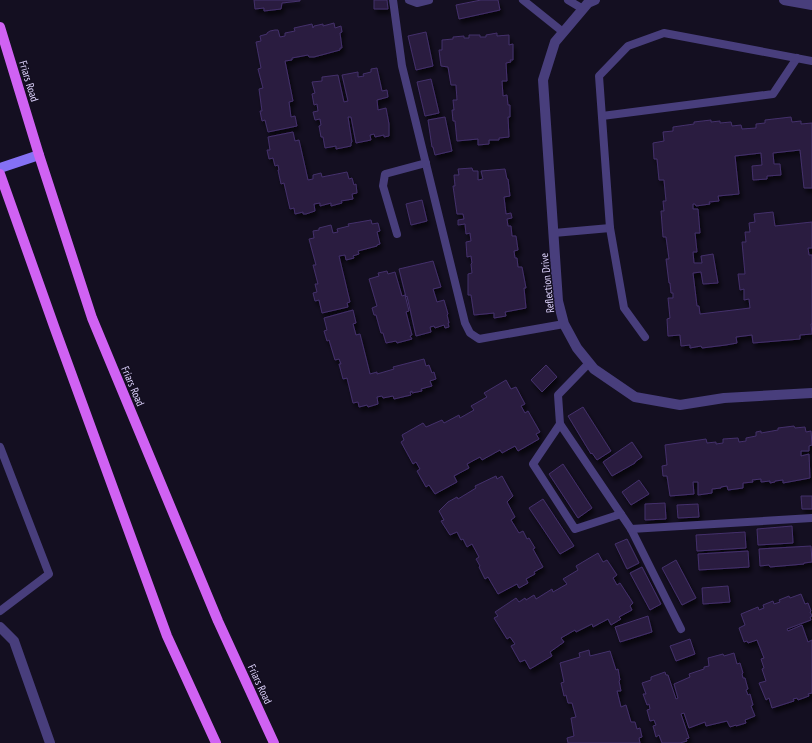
<svg xmlns="http://www.w3.org/2000/svg" width="812" height="743" viewBox="0 0 812 743" font-family="'PT Sans Narrow',sans-serif">
	<defs>
		<filter id="shadow"><feDropShadow dx="2.5" dy="4.5" stdDeviation="2" flood-color="#0009"/></filter>
	</defs>
	<rect width="100%" height="100%" fill="#140f21"/>
	<g fill="#291d40" stroke="#44306b" filter="url(#shadow)">
		<polygon points="254,0 300,0 300,1 282,3 281,9 264,11 264,8 255,9"/>
		<polygon points="374,0 387,0 388,9 374,9"/>
		<polygon points="481,0 498,0 500,10 459,19 456,5"/>
		<polygon points="334,23 335,28 341,26 342,32 340,33 342,48 340,48 340,50 314,57 309,57 308,55 292,58 292,60 285,61 293,101 289,102 291,117 295,116 297,126 268,132 265,120 262,121 260,111 262,111 259,89 263,88 258,69 261,68 256,42 261,41 260,36 267,34 267,33 270,31 275,30 278,30 280,37 285,36 285,33 295,31 294,28 312,24 313,28 314,26 323,24 323,26"/>
		<polygon points="426,32 433,66 416,70 408,36"/>
		<polygon points="497,33 497,36 509,35 509,45 513,44 513,60 510,60 511,62 506,63 507,81 502,81 503,96 507,95 508,105 510,105 510,117 508,117 509,137 499,138 499,140 489,140 489,144 478,145 478,139 457,141 455,121 453,121 452,110 454,110 453,100 457,100 456,85 451,85 448,67 441,66 439,50 442,50 442,40 453,39 453,37 464,36 464,38 469,38 469,35 480,35 480,37 486,37 486,35"/>
		<polygon points="377,68 382,91 387,90 388,97 377,100 378,110 386,108 389,124 389,136 384,137 384,135 375,137 374,134 370,135 371,140 356,143 351,117 348,117 352,142 351,143 351,146 336,149 336,146 325,148 323,137 321,137 319,126 321,125 320,119 315,120 313,112 318,111 317,104 314,105 312,94 315,93 312,82 322,81 322,77 338,75 344,102 348,101 342,75 358,72 358,77 364,76 363,74 371,72 371,69"/>
		<polygon points="431,79 439,113 425,116 417,82"/>
		<polygon points="445,117 452,151 435,155 433,147 432,147 428,120"/>
		<polygon points="791,117 792,122 801,121 801,124 812,123 812,188 804,188 800,150 773,153 774,164 780,164 781,175 767,176 767,179 753,180 752,166 762,165 761,153 735,156 739,194 718,196 719,201 709,202 710,204 696,206 695,204 693,204 693,209 698,209 700,233 695,233 697,252 693,252 694,263 702,263 701,256 713,254 718,283 703,284 701,272 693,273 697,306 699,306 700,314 750,308 749,299 744,300 744,289 740,290 738,274 745,274 742,242 746,242 745,232 750,232 749,223 755,222 754,214 773,212 775,226 812,222 812,248 808,248 809,255 812,255 812,324 811,324 812,334 800,335 800,339 753,343 752,335 736,337 737,343 726,345 702,348 701,346 690,348 690,345 681,346 680,335 668,336 667,319 670,318 668,298 673,298 673,293 671,293 670,283 669,283 666,259 669,259 666,237 663,237 661,211 664,211 663,201 666,201 664,180 659,180 657,159 654,159 653,143 664,141 663,132 673,131 673,127 694,124 694,122 711,120 711,122 720,121 720,123 731,122 732,126 741,125 742,129 756,128 756,124 765,123 765,120"/>
		<polygon points="293,132 295,141 299,140 308,180 313,179 313,175 321,173 322,177 347,172 349,179 352,178 354,185 356,184 357,193 352,194 353,199 341,201 342,203 331,206 331,203 320,206 320,203 314,204 315,211 306,214 303,214 303,212 295,214 294,208 290,209 284,183 281,184 278,170 279,170 278,165 275,166 273,158 269,159 267,150 270,150 268,137"/>
		<polygon points="472,168 473,171 478,171 478,180 483,179 481,171 505,169 507,179 508,179 510,196 504,197 506,214 511,213 512,218 507,219 508,226 511,226 512,236 516,236 518,250 514,251 515,258 517,258 518,267 522,267 526,288 524,288 526,308 505,312 506,316 494,318 494,313 474,315 471,295 468,295 468,274 472,273 471,264 472,263 471,256 467,257 466,242 471,241 470,233 466,234 465,224 458,225 458,220 464,219 463,214 457,214 453,186 455,186 454,175 459,175 458,169"/>
		<polygon points="422,200 427,221 411,225 406,204"/>
		<polygon points="371,220 372,224 378,223 380,231 377,232 380,244 377,245 377,246 358,251 359,254 353,256 354,258 346,260 345,255 339,256 350,302 347,303 348,307 322,313 319,300 315,301 313,293 317,292 315,284 318,284 313,265 316,265 309,239 314,238 313,231 319,230 319,228 331,225 333,233 338,232 337,229 349,226 348,224"/>
		<polygon points="433,261 441,287 433,289 437,302 444,300 448,314 447,315 449,323 448,323 449,327 445,328 444,325 435,328 434,326 430,327 431,332 416,336 407,296 406,297 399,269"/>
		<polygon points="387,271 388,274 395,272 402,296 405,295 409,311 406,312 412,335 410,336 412,339 397,343 396,341 386,343 383,333 381,333 376,315 374,315 372,308 377,306 369,279 379,276 378,273"/>
		<polygon points="353,310 356,323 353,324 356,335 360,334 370,374 377,372 377,374 394,369 393,367 424,359 426,366 429,365 432,373 434,372 436,379 430,381 432,386 421,389 422,391 412,393 412,391 410,392 411,395 394,399 393,396 383,398 382,396 377,397 378,404 368,407 367,405 359,407 358,402 353,403 347,378 343,379 339,364 341,364 339,359 335,360 329,340 327,341 324,331 327,330 324,318"/>
		<polygon points="546,365 557,377 542,392 531,380"/>
		<polygon points="506,380 511,389 516,387 525,404 521,406 525,413 528,411 540,432 536,434 539,439 518,451 515,446 502,453 500,450 482,460 480,457 467,464 469,468 454,476 457,482 435,494 429,485 426,487 417,471 420,469 416,462 413,464 401,442 404,440 402,435 423,423 426,427 442,420 444,423 459,415 460,418 474,410 471,406 487,397 484,393"/>
		<polygon points="583,407 611,451 597,460 592,453 591,454 568,416"/>
		<polygon points="794,426 795,428 805,427 806,432 811,431 812,445 809,446 809,451 801,451 801,456 809,454 810,478 783,483 783,480 775,481 775,482 770,483 770,481 761,482 761,479 752,480 753,482 743,483 743,488 728,490 727,486 721,487 721,488 712,489 712,493 698,495 698,482 693,482 694,494 670,496 667,476 663,476 662,466 667,465 665,445 706,439 707,443 716,442 716,444 723,443 723,439 738,438 739,442 746,441 746,438 756,436 756,432 761,431 761,433 778,430 778,428"/>
		<polygon points="632,442 642,457 635,462 635,463 612,476 603,462"/>
		<polygon points="563,464 592,508 578,518 549,474"/>
		<polygon points="496,476 497,479 502,476 513,496 507,502 515,517 511,520 519,533 523,531 527,539 529,538 535,548 533,549 543,567 534,572 535,574 526,579 528,583 519,588 517,584 498,594 488,577 485,579 479,567 480,566 476,559 479,557 472,544 467,547 463,539 461,540 457,532 450,535 441,521 444,520 439,511 448,502 457,497 458,499 476,488 475,486"/>
		<polygon points="639,480 649,494 631,505 622,492"/>
		<polygon points="801,496 812,496 812,509 802,509"/>
		<polygon points="543,499 574,546 560,554 529,508"/>
		<polygon points="665,503 666,519 645,520 645,504"/>
		<polygon points="698,504 699,517 678,518 677,505"/>
		<polygon points="792,526 793,543 758,545 757,529"/>
		<polygon points="745,532 746,548 697,551 696,535"/>
		<polygon points="627,539 639,563 627,569 615,544"/>
		<polygon points="811,546 812,562 804,563 804,564 770,567 769,565 760,566 759,549"/>
		<polygon points="748,551 749,567 699,570 698,554"/>
		<polygon points="598,553 603,562 607,560 617,575 613,578 617,585 620,583 633,603 630,606 632,610 619,617 621,619 611,625 608,619 593,627 592,624 576,632 575,630 561,638 564,642 550,652 552,656 530,669 525,660 520,662 511,646 515,644 510,637 507,639 494,618 498,616 495,612 516,598 519,602 525,598 526,600 534,595 536,599 552,589 553,592 567,584 563,579 578,570 576,566"/>
		<polygon points="676,560 696,598 682,605 662,568"/>
		<polygon points="642,567 661,604 650,610 630,573"/>
		<polygon points="728,586 730,602 703,604 702,588"/>
		<polygon points="801,594 805,604 808,603 811,611 810,612 812,616 810,617 811,620 787,629 788,631 802,625 808,642 812,640 812,693 808,694 809,696 798,700 797,698 793,699 794,701 772,708 769,698 766,700 759,683 766,681 762,669 764,668 761,659 764,658 757,640 748,643 747,641 744,642 739,628 745,625 741,614 758,607 759,610 764,608 763,605 773,601 774,604 780,602 779,600 789,596 790,598"/>
		<polygon points="648,616 652,632 620,642 615,627"/>
		<polygon points="690,639 695,654 676,661 670,646"/>
		<polygon points="589,650 590,656 610,651 616,670 618,669 620,680 619,681 621,691 617,691 621,707 626,705 631,722 635,722 637,729 640,728 642,737 639,738 640,743 568,743 567,738 574,736 571,718 576,717 572,703 568,703 566,695 564,696 561,683 564,682 560,663 580,657 579,653"/>
		<polygon points="734,653 737,664 740,663 743,673 742,674 743,678 745,678 748,689 746,690 748,695 750,694 753,705 751,706 755,716 745,720 746,723 736,726 736,725 730,727 727,721 706,726 705,722 689,728 684,713 681,714 689,738 686,739 687,741 680,743 662,743 659,735 656,737 653,726 656,725 654,720 650,721 647,710 650,709 649,704 647,705 643,694 646,694 642,683 651,680 651,677 665,672 666,675 668,675 676,699 678,698 674,684 690,677 689,674 704,669 704,667 709,666 708,658 723,654 724,656"/>
	</g>
	<g fill="none" stroke-linecap="round" stroke-linejoin="round">
		<g stroke="#483e7c" stroke-width="8">
			<polyline points="393,0 402,66 465,323 470,333 479,339 564,324"/>
			<polyline points="409,0 417,3 429,0"/>
			<polyline points="523,0 563,32"/>
			<polyline points="568,0 583,9"/>
			<polyline points="602,116 773,94 797,58"/>
			<polyline points="554,233 610,228"/>
			<polyline points="397,234 383,186 385,174 426,163"/>
			<polyline points="645,337 624,308 610,228 599,76 628,46 664,33 812,61"/>
			<polyline points="589,363 558,395 560,424 631,529 681,629"/>
			<polyline points="560,424 533,464 575,529 621,514"/>
			<polyline points="0,447 49,574 0,611"/>
			<polyline points="631,529 812,518"/>
		</g>
		<g stroke="#483e7c" stroke-width="10">
			<polyline points="595,0 588,3 555,42 543,80 558,301 564,324 577,348 594,369 635,397 680,405 724,398 812,393"/>
			<polyline points="784,0 812,5"/>
			<polyline points="0,627 14,641 50,743"/>
		</g>
		<polyline stroke="#8571f4" stroke-width="10" points="0,168 39,155"/>
		<g stroke="#d062f3" stroke-width="10">
			<polyline points="0,27 39,155 92,318 218,621 274,743"/>
			<polyline points="0,174 55,329 167,636 216,743"/>
		</g>
	</g>
	<g text-anchor="middle" stroke-width="3" stroke-linejoin="round" paint-order="stroke">
		<g font-size="11" fill="#ddd2fc" stroke="#140f21">
			<text transform="translate(29 81) rotate(73)" y="4">Friars Road</text>
			<text transform="translate(547 283) rotate(-96)" y="4">Reflection Drive</text>
			<text transform="translate(133 386) rotate(67)" y="4">Friars Road</text>
			<text transform="translate(260 684) rotate(65)" y="4">Friars Road</text>
		</g>
	</g>
</svg>
